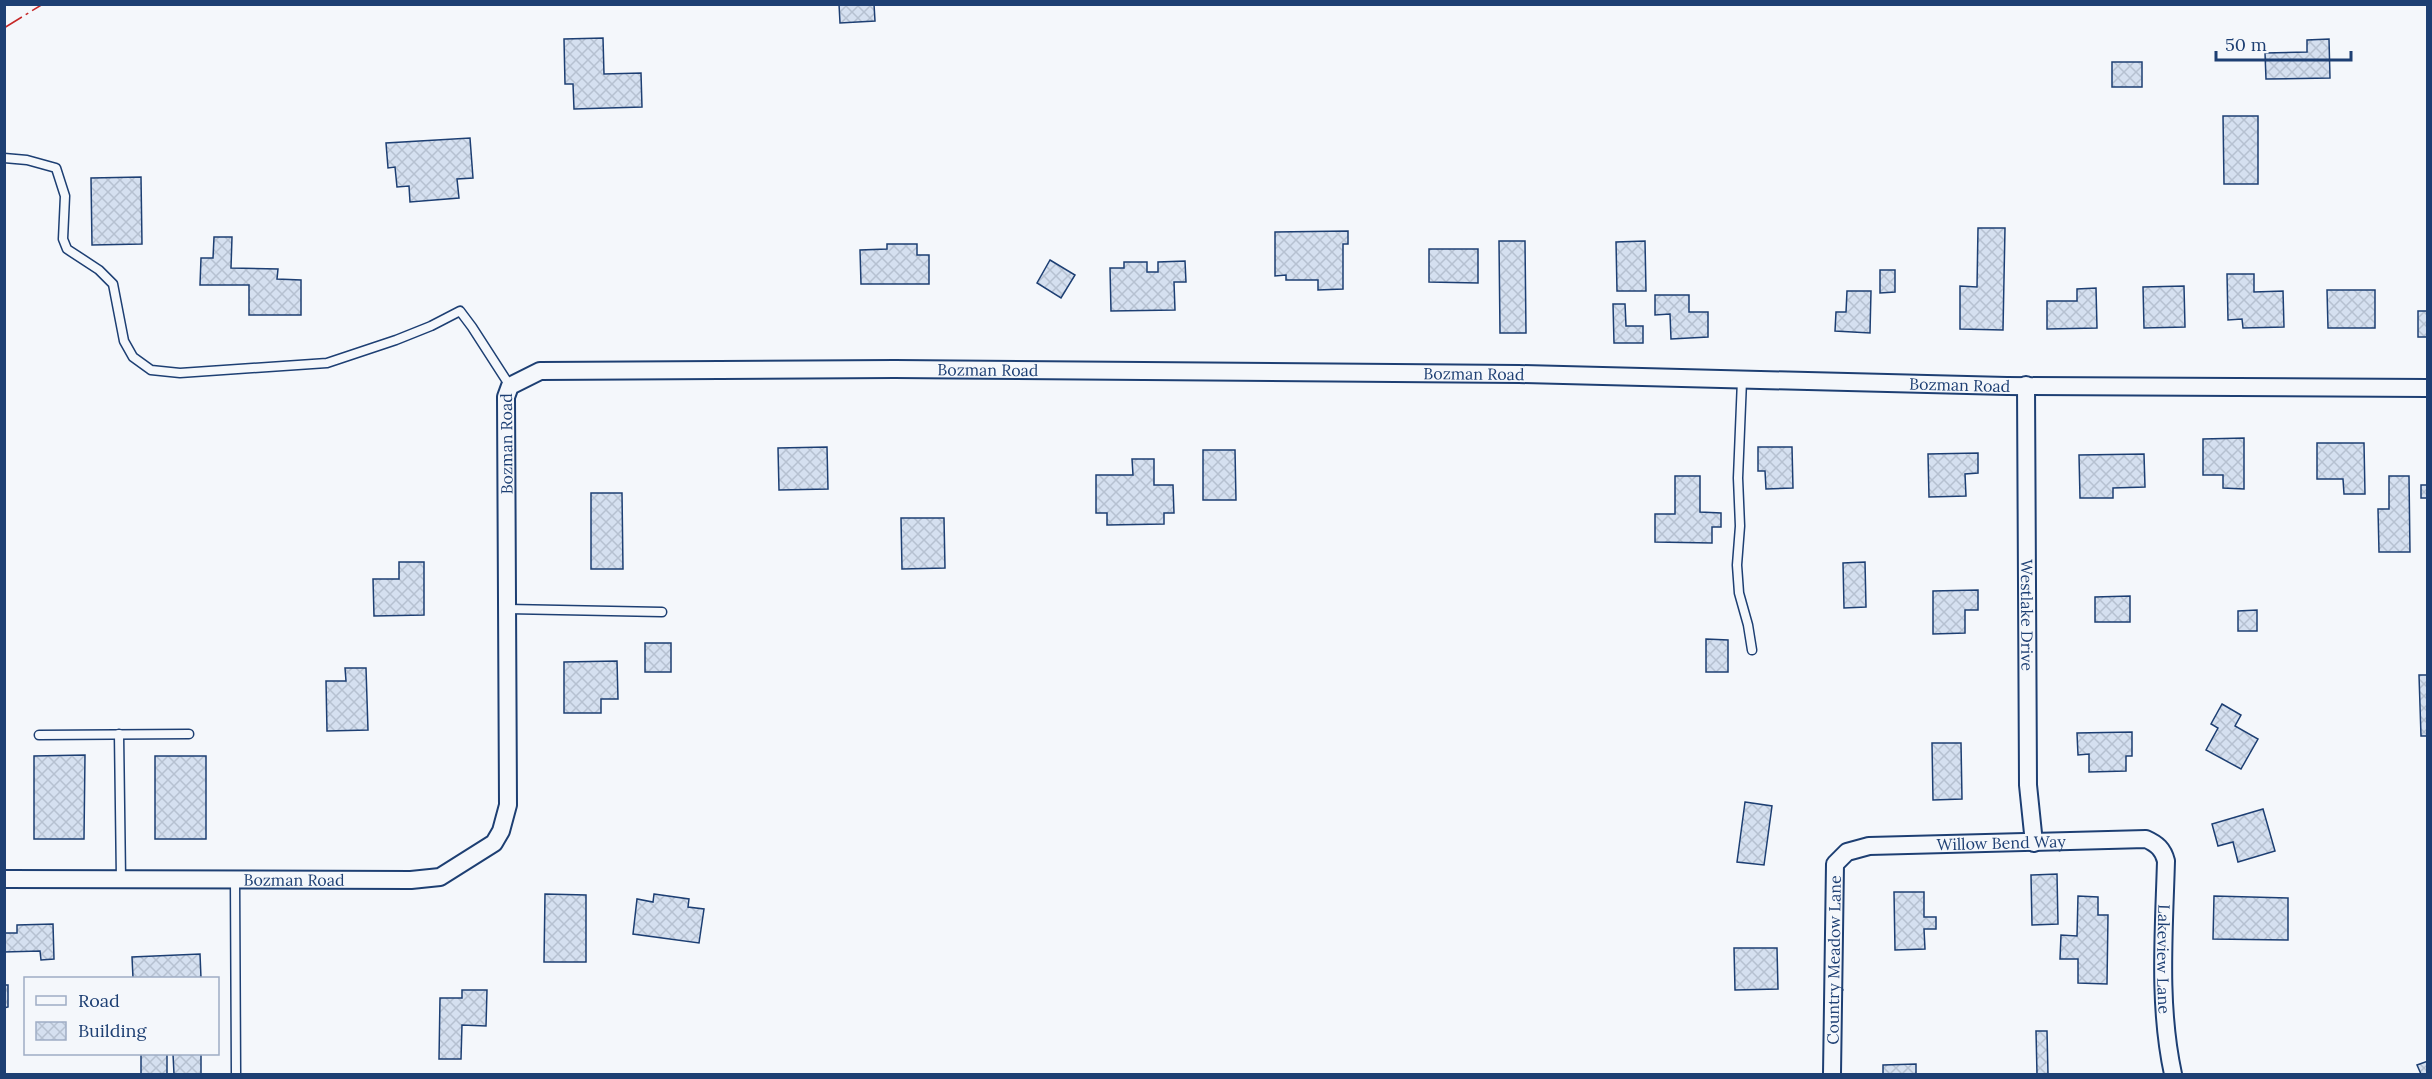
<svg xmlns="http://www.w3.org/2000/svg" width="2432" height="1079" viewBox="0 0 2432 1079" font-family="Lora,serif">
	<defs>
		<pattern id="building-cross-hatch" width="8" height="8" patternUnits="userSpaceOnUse" patternTransform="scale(1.5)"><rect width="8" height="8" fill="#d5e0f0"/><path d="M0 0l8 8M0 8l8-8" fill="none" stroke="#b6c1d1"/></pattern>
	</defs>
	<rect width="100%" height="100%" fill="#f4f7fb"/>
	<g fill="url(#building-cross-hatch)" stroke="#1d3f73" stroke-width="1.5">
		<polygon points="839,4 874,4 875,21 840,23"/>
		<polygon points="603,38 604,74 641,73 642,107 574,109 573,84 565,84 564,39"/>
		<polygon points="2329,39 2330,78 2266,79 2265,53 2307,52 2307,40"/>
		<rect x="2112" y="62" width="30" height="25"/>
		<polygon points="2223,116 2258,116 2258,184 2224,184"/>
		<polygon points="470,138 473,178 457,179 459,198 410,202 409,186 397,187 395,167 388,168 386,143"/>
		<polygon points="141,177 142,244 92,245 91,178"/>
		<polygon points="1978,228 2005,228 2003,330 1960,329 1960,286 1977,287"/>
		<polygon points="1348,231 1348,244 1343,244 1343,289 1318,290 1318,280 1286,280 1286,275 1275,276 1275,232"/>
		<polygon points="214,237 232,237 231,268 278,269 277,279 301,280 301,315 249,315 249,285 200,285 201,258 213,258"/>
		<polygon points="1499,241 1525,241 1526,333 1500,333"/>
		<polygon points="1645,241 1646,291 1617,291 1616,242"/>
		<polygon points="887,244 917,244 917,255 929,255 929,284 861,284 860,250 887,249"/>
		<polygon points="1429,249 1478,249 1478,283 1429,282"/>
		<polygon points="1050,260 1075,275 1061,298 1037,283"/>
		<polygon points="1185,261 1186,282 1174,282 1175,310 1111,311 1110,268 1124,268 1124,262 1147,262 1147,272 1158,272 1158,262"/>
		<polygon points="1880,270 1895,270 1895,292 1880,293"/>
		<polygon points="2227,274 2254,274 2254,292 2283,291 2284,327 2243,328 2242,319 2228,320"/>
		<polygon points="2184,286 2185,327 2144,328 2143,287"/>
		<polygon points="2096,288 2097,328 2047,329 2047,301 2077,301 2077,289"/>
		<polygon points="2327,290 2375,290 2375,328 2328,328"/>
		<polygon points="1847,291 1871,291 1870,333 1835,331 1836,312 1846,312"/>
		<polygon points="1655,295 1689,295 1689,312 1708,312 1708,337 1671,339 1670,314 1655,315"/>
		<polygon points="1613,304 1625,304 1626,326 1643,326 1643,343 1614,343"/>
		<rect x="2418" y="311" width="10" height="26"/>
		<polygon points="2244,438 2244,489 2223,488 2223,475 2203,475 2203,439"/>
		<polygon points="2317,443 2364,443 2365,494 2344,494 2343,479 2317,479"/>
		<polygon points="827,447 828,489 779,490 778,448"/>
		<polygon points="1758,447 1792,447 1793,488 1766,489 1765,471 1758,471"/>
		<polygon points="1203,450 1235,450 1236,500 1203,500"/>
		<polygon points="1978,453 1978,473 1965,474 1966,496 1929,497 1928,454"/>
		<polygon points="2144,454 2145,487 2113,488 2113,498 2080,498 2079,455"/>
		<polygon points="1132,459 1154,459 1154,485 1173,485 1174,513 1164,513 1164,524 1107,525 1107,513 1096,513 1096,475 1133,475"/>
		<polygon points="1675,476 1700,476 1700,512 1721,513 1721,527 1712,527 1712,543 1655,542 1655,514 1675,514"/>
		<polygon points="2389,476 2409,476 2410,552 2379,552 2378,509 2389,509"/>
		<rect x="2421" y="485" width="7" height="13"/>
		<polygon points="591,493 622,493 623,569 591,569"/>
		<polygon points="901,518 944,518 945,568 902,569"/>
		<polygon points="399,562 424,562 424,615 374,616 373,579 399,579"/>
		<polygon points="1865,562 1866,607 1844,608 1843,563"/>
		<polygon points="1978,590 1978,610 1965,610 1965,633 1933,634 1933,591"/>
		<polygon points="2130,596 2130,622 2095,622 2095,597"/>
		<polygon points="2257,610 2257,631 2238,631 2238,611"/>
		<polygon points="1706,639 1728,640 1728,672 1706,672"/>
		<rect x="645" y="643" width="26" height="29"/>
		<polygon points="617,661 618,699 601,699 601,713 564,713 564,662"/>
		<polygon points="345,668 366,668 368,730 327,731 326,681 346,681"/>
		<polygon points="2419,675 2428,675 2428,736 2421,736"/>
		<polygon points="2222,704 2241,715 2235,726 2258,739 2241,769 2206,750 2218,728 2211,724"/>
		<polygon points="2132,732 2132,756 2126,756 2126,771 2089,772 2089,754 2078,755 2077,733"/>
		<polygon points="1932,743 1961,743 1962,799 1933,800"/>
		<polygon points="85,755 84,839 34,839 34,756"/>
		<rect x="155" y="756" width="51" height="83"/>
		<polygon points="1745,802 1772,806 1764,865 1737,862"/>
		<polygon points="2263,809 2275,851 2238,862 2233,842 2218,846 2212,824"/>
		<polygon points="2057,874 2058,924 2032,925 2031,875"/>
		<polygon points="1894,892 1924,892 1924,917 1936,917 1936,929 1924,929 1925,949 1895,950"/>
		<polygon points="545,894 586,895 586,962 544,962"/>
		<polygon points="654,894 689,899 688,907 704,909 699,943 633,934 637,899 653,902"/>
		<polygon points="2078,896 2098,897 2098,915 2108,915 2107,984 2078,983 2078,959 2060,959 2061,935 2077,936"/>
		<polygon points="2214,896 2288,898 2288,940 2213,939"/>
		<polygon points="53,924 54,959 41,960 40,951 4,952 4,933 17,933 17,925"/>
		<polygon points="1734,948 1777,948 1778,989 1735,990"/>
		<polygon points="200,954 201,978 133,978 132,957"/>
		<polygon points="4,985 8,985 8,1007 4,1008"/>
		<polygon points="462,990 487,990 486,1026 462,1025 461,1059 439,1059 440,998 462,998"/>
		<polygon points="2036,1031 2047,1031 2048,1074 2037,1074"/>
		<rect x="141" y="1054" width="26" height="20"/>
		<polygon points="173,1054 201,1054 201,1074 174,1074"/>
		<polygon points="2428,1061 2428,1074 2421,1074 2417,1065"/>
		<polygon points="1916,1064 1916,1074 1883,1074 1883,1065"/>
	</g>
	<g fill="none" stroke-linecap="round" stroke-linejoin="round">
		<g stroke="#1d3f73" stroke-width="11">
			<g id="lane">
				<polyline points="4,158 27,160 56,168 65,196 63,239 67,249 99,270 113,284 124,341 133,357 151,370 180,373 327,363 396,340 431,326 460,311 472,327 510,386"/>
				<polyline points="1742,380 1738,478 1740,526 1737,565 1739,593 1748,625 1752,650"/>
				<polyline points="506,609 662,612"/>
				<polyline points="119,734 121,879"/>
				<polyline points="39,735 189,734"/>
				<polyline points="235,879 236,1074"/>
			</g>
		</g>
		<g stroke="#1d3f73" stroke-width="20">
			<g id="street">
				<path id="s1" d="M2026,385l2,400 6,58"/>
				<path id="s2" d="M4,879l407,1 29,-3 54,-34 7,-12 7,-26 -2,-408 4,-11 30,-15 355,-2 624,5 488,12 421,2"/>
				<path id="s3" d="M1832,1074l3,-210 12,-12 22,-6 277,-7c11,5 17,10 20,22 -2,71 -8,144 7,213"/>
			</g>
		</g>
		<use href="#lane" stroke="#f4f7fb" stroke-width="8"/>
		<use href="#street" stroke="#f4f7fb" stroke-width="16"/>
		<polyline stroke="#c62828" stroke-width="1.5" stroke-dasharray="21 4.5 3 4.5" stroke-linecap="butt" points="4,28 43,4"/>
	</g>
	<g text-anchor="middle" stroke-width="4.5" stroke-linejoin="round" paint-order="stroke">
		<g font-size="16" fill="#1d3f73" stroke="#f4f7fb">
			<text dy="6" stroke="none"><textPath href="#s2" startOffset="1442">Bozman Road</textPath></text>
			<text dy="6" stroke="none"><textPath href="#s2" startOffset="1928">Bozman Road</textPath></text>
			<text dy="6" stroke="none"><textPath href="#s2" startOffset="2414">Bozman Road</textPath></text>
			<text dy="6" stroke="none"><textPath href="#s2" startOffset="902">Bozman Road</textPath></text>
			<text dy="6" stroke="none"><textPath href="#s1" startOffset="230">Westlake Drive</textPath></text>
			<text dy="6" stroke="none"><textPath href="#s3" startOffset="382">Willow Bend Way</textPath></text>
			<text dy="6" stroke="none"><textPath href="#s2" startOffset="290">Bozman Road</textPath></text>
			<text dy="6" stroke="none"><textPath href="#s3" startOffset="656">Lakeview Lane</textPath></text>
			<text dy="6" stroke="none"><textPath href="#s3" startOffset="114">Country Meadow Lane</textPath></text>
		</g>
	</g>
	<rect width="2432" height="1079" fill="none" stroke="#1d3f73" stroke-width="12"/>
	<rect x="24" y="977" width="195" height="78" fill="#f4f7fb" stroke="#9eadc5" stroke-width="1.5"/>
	<rect x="36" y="996" width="30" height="9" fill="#f4f7fb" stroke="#9eadc5" stroke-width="1.5"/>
	<text x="78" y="1007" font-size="18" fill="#1d3f73">Road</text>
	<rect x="36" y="1022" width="30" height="18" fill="url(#building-cross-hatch)" stroke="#9eadc5" stroke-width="1.5"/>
	<text x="78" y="1037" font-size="18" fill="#1d3f73">Building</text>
	<path d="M2216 51v9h135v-9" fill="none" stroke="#1d3f73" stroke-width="3"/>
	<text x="2225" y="51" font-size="18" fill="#1d3f73" stroke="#f4f7fb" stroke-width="4.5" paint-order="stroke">50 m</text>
</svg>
